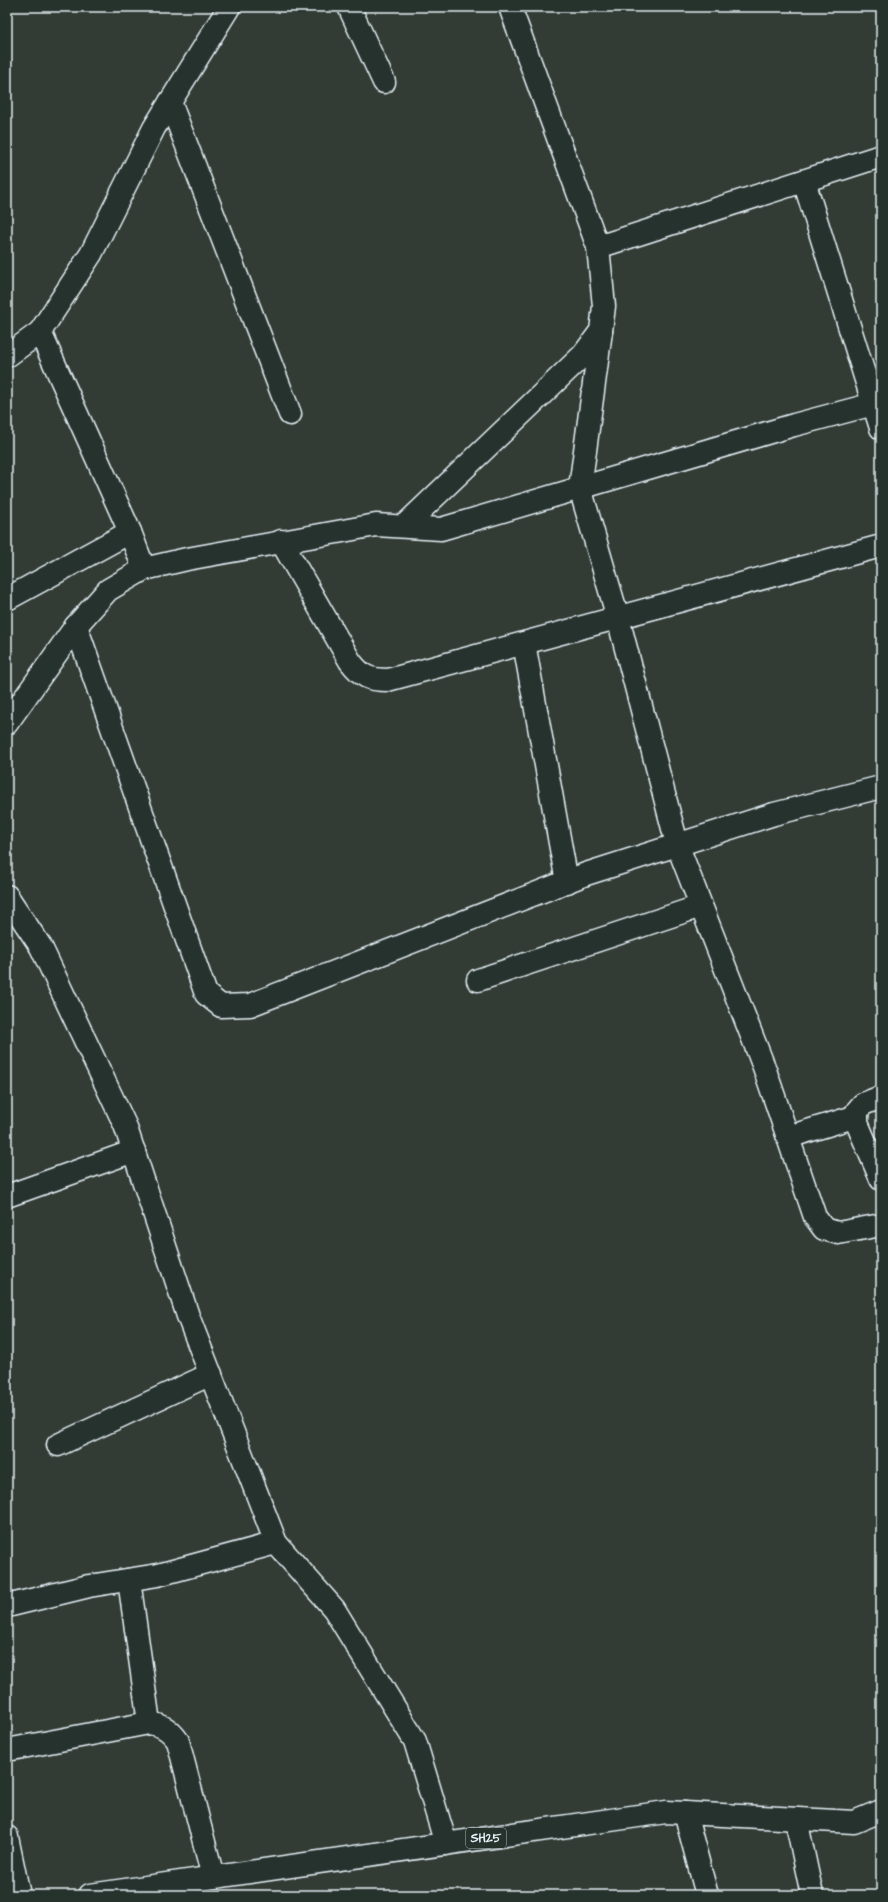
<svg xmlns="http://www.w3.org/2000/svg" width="888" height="1902" viewBox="0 0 888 1902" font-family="'Architects Daughter',sans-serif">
	<rect width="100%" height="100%" fill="#323b34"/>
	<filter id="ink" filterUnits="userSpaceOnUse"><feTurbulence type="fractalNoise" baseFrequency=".025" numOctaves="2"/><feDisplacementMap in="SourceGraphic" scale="8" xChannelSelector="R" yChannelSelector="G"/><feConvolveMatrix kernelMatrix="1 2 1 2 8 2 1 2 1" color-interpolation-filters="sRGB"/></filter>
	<g filter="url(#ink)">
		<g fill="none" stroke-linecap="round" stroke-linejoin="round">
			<g stroke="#e8f1f8" stroke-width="25">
				<g id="minor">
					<polyline points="349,7 384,82"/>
					<polyline points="510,7 598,247 881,156"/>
					<polyline points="170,102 290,414"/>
					<polyline points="804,181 881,428"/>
					<polyline points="601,331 580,488 618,618 677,844 764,1067 815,1217 824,1229 838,1233 881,1225"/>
					<polyline points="40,332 130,532 144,569"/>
					<polyline points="7,356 40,332 91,254 154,128 229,7"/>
					<polyline points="404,526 583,355 601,331 604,306 598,247"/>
					<path d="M281,541l69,120c12,16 19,19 38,19l493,-134"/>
					<polyline points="7,599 130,532"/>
					<polyline points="76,626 206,994 221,1006 250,1005 586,874 774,814 881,787"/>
					<polyline points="524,643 567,882"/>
					<polyline points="7,723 76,626 108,590 144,569 187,559 376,525 441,529 794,425 881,402"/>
					<polyline points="7,896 41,947 125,1125 188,1316 276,1543 334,1609 415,1741 446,1844"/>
					<polyline points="478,980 701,906"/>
					<polyline points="881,1097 863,1104 857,1111 857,1123 881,1179"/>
					<polyline points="788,1137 857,1116"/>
					<polyline points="7,1196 134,1151"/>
					<polyline points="58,1445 211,1374"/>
					<polyline points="129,1580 149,1723"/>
					<polyline points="7,1606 89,1586 158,1575 276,1543"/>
					<path d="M7,1750l142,-27c14,2 21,7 29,18l35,136"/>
					<polyline points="685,1813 707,1895"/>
					<polyline points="796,1819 812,1895"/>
					<polyline points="7,1837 19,1895"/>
				</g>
			</g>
			<g stroke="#e8f1f8" stroke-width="25">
				<polyline id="major" points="90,1895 666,1812 854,1822 881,1811"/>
			</g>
			<use href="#minor" stroke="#26332d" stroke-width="22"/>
			<use href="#major" stroke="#26332d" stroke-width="22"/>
		</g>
	</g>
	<g text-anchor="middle" stroke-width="3.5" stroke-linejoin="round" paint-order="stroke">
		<rect fill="#26332d" stroke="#aeb8bb" stroke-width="1" x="466" y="1828" width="40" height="20" rx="3"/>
		<g font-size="12" font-weight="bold" fill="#e8f1f8">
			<text x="486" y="1842">SH25</text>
		</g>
	</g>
	<rect width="888" height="1902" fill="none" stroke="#26332d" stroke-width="24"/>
	<rect x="12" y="12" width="864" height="1878" fill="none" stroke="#e8f1f8" stroke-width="1.5" filter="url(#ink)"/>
</svg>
